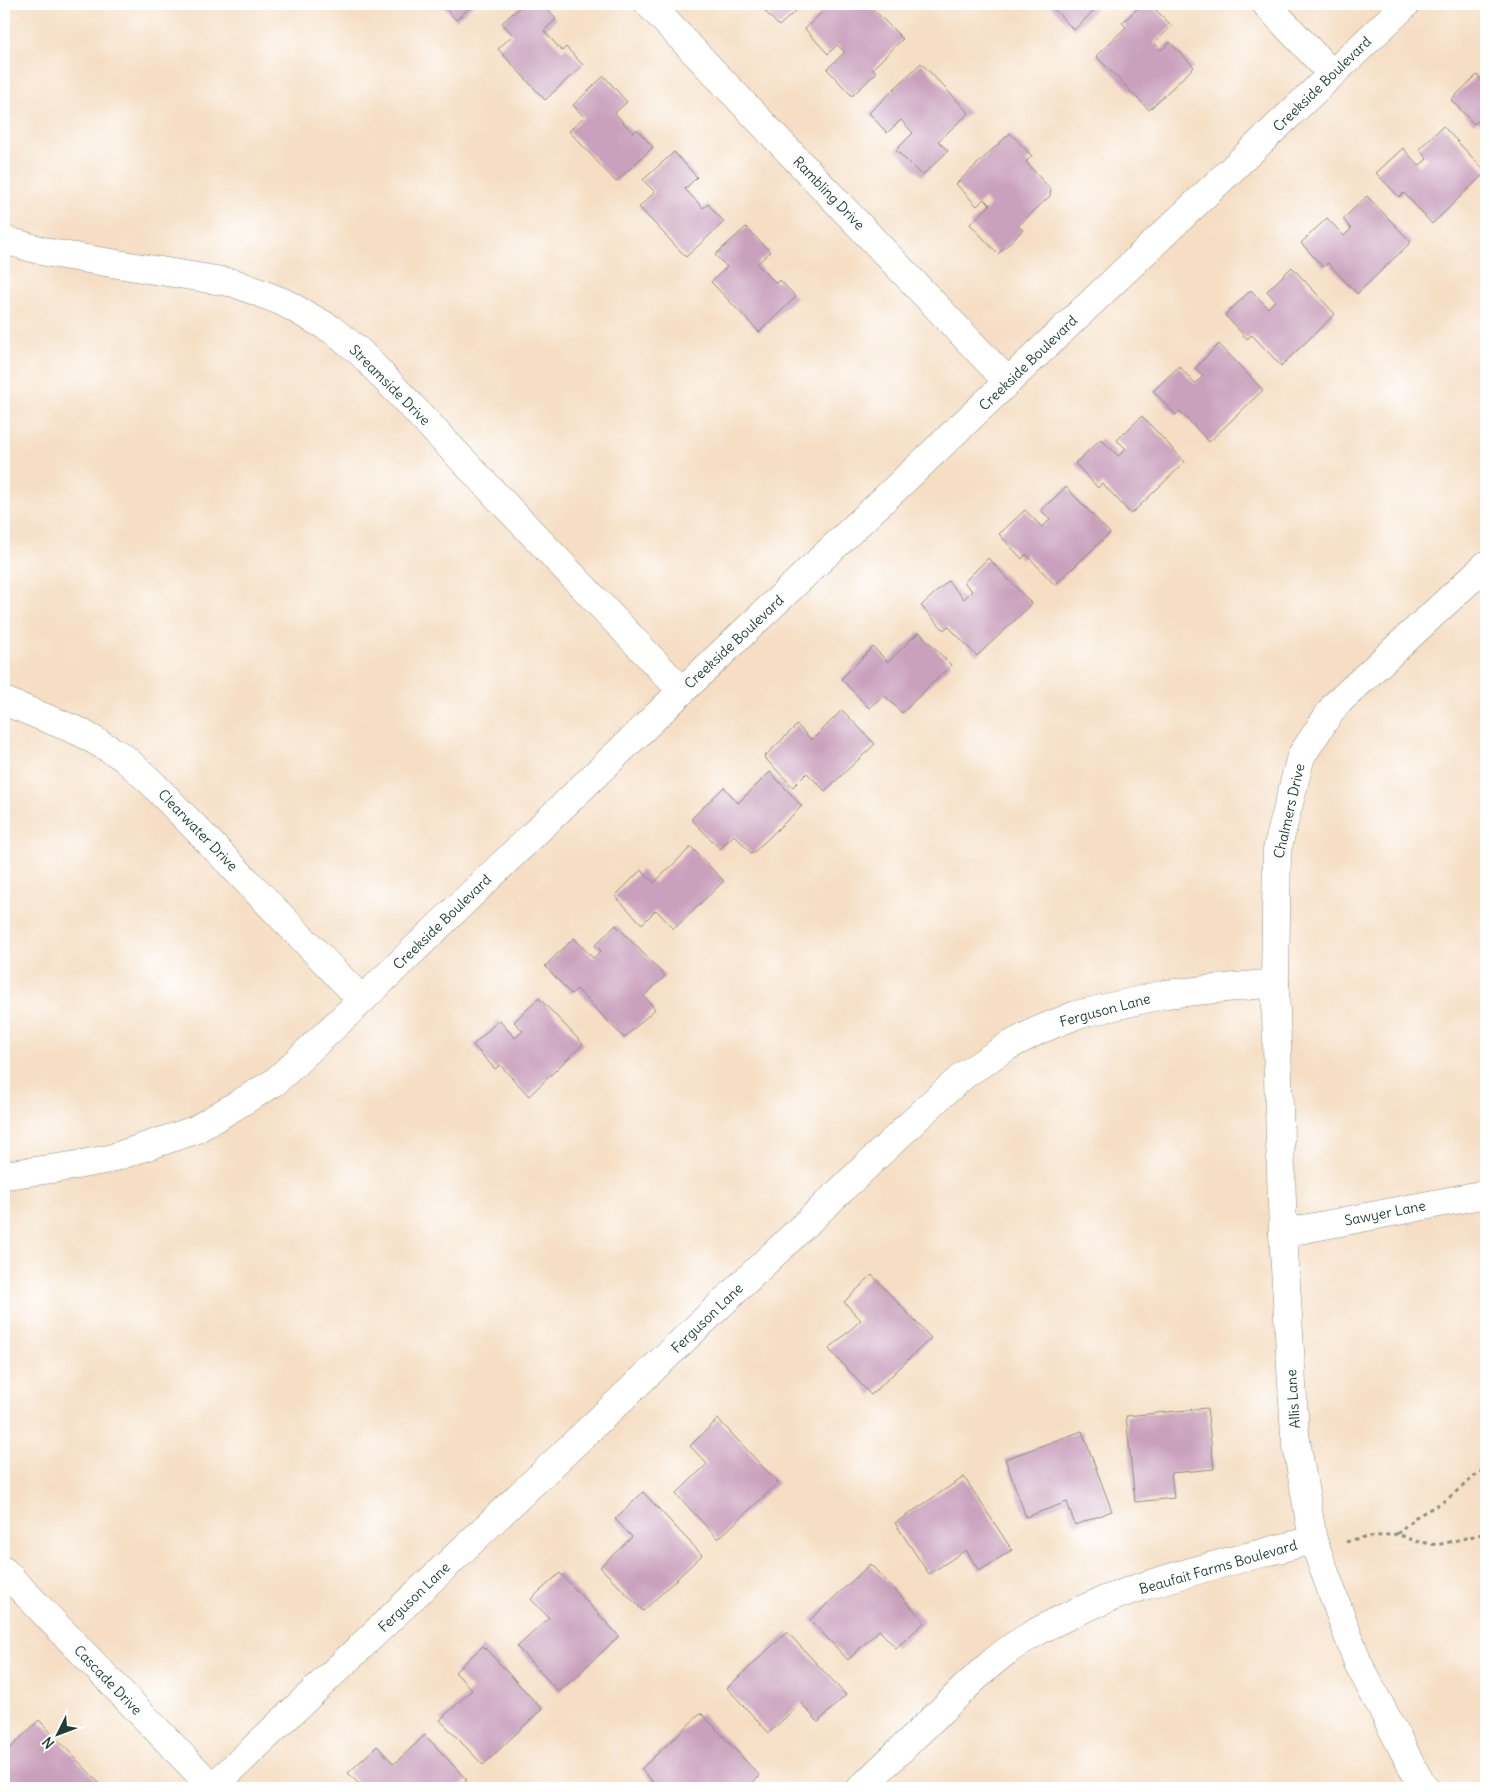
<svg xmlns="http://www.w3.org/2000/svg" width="1490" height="1792" viewBox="0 0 1490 1792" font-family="Delius,sans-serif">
	<rect width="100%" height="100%" fill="#fff"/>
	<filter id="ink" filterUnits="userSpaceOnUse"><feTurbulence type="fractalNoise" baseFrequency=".02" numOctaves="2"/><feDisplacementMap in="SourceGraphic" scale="10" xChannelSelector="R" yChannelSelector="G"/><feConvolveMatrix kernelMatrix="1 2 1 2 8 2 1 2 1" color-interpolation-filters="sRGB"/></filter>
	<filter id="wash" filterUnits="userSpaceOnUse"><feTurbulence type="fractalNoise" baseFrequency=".0096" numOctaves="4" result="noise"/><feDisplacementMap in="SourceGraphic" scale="20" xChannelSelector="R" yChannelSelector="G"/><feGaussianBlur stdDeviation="1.12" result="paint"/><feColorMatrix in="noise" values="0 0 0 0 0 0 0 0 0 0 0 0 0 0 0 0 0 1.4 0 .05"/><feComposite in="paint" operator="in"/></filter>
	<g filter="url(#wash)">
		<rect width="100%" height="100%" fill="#f5dec3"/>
		<g id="blocks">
			<g fill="#caa1bd">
				<polygon points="441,4 474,4 456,20"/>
				<polygon points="523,4 542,4 556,19 544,31 562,51 566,47 583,65 545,100 498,49 513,35 502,23"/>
				<polygon points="758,4 803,4 779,26"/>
				<polygon points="830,4 868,4 903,39 873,68 876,73 852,96 827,69 845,52 837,45 828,54 805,29"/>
				<polygon points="1049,4 1101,4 1074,30"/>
				<polygon points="1142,4 1150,4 1172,26 1154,43 1161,50 1170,42 1194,67 1149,110 1096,56 1126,27 1122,23"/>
				<polygon points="921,63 969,113 938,141 948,151 922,176 896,150 913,133 901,120 887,133 869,113"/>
				<polygon points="1477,75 1486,85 1486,130 1478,121 1474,124 1451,100"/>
				<polygon points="604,76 627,102 615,113 633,133 637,129 653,147 616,182 569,131 584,117 573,105"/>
				<polygon points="1443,126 1486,172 1432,224 1404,193 1399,197 1376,173 1403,148 1419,166 1427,159 1419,149"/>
				<polygon points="1010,133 1032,156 1026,162 1051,190 1050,196 1018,226 1023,230 998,254 970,224 990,205 984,199 977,206 956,184"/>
				<polygon points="674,152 697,177 685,189 703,208 708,204 724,222 686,257 639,207 655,192 643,180"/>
				<polygon points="1367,196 1411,242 1357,294 1328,263 1323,267 1301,243 1327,218 1344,236 1351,229 1343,219"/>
				<polygon points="746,227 770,252 757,264 776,283 780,280 796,297 759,332 711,282 727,267 715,255"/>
				<polygon points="1292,267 1335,314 1281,366 1252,335 1247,339 1225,315 1251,290 1268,308 1275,300 1267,291"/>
				<polygon points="1219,344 1263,390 1209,442 1180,411 1176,415 1153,391 1179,366 1195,384 1203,376 1195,368"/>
				<polygon points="1142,416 1185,462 1131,514 1102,483 1098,488 1075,463 1101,439 1118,456 1126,449 1117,440"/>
				<polygon points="1066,487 1110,533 1055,585 1026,554 1022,559 999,534 1025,510 1042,527 1050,520 1041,510"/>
				<polygon points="988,558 1032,604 977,656 948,626 944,630 921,606 948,581 964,599 972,591 964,582"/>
				<polygon points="919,632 951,665 902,713 884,695 869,708 841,679 873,647 888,662"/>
				<polygon points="842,710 875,744 825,791 807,773 793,787 764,757 797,725 812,740"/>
				<polygon points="770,772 802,806 752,854 734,835 720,849 691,819 724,787 738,803"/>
				<polygon points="691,847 724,881 674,929 656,910 642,924 615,896 641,870 654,883"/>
				<polygon points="616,925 665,976 644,996 655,1009 624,1038 577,989 571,994 545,966 574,938 593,958 601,951 595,945"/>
				<polygon points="539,998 583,1044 529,1096 500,1065 495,1069 473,1045 499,1020 515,1038 523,1031 514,1022"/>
				<polygon points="872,1275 931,1338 871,1395 829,1349 861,1320 844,1302"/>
				<polygon points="1207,1408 1214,1469 1171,1473 1174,1498 1135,1502 1126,1416"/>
				<polygon points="718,1419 778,1483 718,1539 676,1494 707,1464 690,1446"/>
				<polygon points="1082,1431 1112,1511 1075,1525 1067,1502 1026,1517 1005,1459"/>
				<polygon points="964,1477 1012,1550 979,1571 966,1550 929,1574 895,1523"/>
				<polygon points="643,1492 702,1555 643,1611 600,1567 632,1537 615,1519"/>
				<polygon points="870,1564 925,1622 896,1648 879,1630 848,1660 810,1620"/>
				<polygon points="560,1573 619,1636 559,1692 517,1647 549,1618 531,1599"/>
				<polygon points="787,1632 846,1695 818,1722 801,1703 769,1733 727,1688"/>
				<polygon points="483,1646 542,1709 483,1765 440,1720 472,1690 455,1672"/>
				<polygon points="701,1713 760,1776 747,1788 718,1788 715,1785 711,1788 659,1788 641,1769"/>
				<polygon points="39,1720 99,1783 94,1788 4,1788 4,1754"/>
				<polygon points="425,1735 467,1780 459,1788 363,1788 348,1773 377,1746 394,1764"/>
			</g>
		</g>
	</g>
	<g filter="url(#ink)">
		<use href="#blocks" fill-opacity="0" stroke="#8a8e7c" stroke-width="1"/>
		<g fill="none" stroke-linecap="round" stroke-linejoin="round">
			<g stroke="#8a8e7c" stroke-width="29">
				<g id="minor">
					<polyline points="649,4 1008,382"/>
					<polyline points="1266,4 1332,74"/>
					<polyline points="4,240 50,253 234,283 283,302 331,329 360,352 682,691"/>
					<polyline points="4,701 80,732 123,757 150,781 362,1000"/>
					<polyline points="4,1175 66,1167 109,1159 195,1130 275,1082 362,1000 682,691 1406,4"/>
					<polyline points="1283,1233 1486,1194"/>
					<polyline points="4,1571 213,1788"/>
					<polyline points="212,1788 938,1098 964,1075 1008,1046 1039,1030 1076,1015 1166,994 1275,983"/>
					<path d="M861,1788c28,-27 56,-54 85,-82 24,-23 48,-48 77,-66 88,-54 192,-74 290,-100"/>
					<polyline points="1425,1788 1417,1776 1358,1663 1313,1540 1295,1434 1283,1233 1275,983 1277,850 1301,756 1335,705 1486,565"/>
				</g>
			</g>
			<g stroke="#8a8e7c" stroke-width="3" stroke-dasharray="4 4" stroke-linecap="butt">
				<polyline points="1397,1534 1414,1518 1446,1500 1486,1467"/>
				<polyline points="1346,1542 1359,1538 1397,1534 1415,1541 1437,1545 1486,1533"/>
			</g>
			<use href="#minor" stroke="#fff" stroke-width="28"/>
		</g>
	</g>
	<g text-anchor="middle" stroke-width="5" stroke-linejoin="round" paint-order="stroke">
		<g font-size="14" fill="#1f3d34" stroke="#fff">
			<text transform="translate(1322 84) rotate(-44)" y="5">Creekside Boulevard</text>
			<text transform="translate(829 193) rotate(46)" y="5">Rambling Drive</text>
			<text transform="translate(1028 363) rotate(-44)" y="5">Creekside Boulevard</text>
			<text transform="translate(390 385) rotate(45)" y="5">Streamside Drive</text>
			<text transform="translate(734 642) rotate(-43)" y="5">Creekside Boulevard</text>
			<text transform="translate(1289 811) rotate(-77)" y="5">Chalmers Drive</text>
			<text transform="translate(198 830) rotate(46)" y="5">Clearwater Drive</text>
			<text transform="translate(442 922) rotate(-44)" y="5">Creekside Boulevard</text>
			<text transform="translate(1105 1010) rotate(-15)" y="5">Ferguson Lane</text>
			<text transform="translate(1385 1213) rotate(-11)" y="5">Sawyer Lane</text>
			<text transform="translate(707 1318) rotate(-44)" y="5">Ferguson Lane</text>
			<text transform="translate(1293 1399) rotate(-94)" y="5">Allis Lane</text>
			<text transform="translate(1218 1567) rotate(-16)" y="5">Beaufait Farms Boulevard</text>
			<text transform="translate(414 1597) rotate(-44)" y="5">Ferguson Lane</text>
			<text transform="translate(108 1680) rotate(46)" y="5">Cascade Drive</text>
		</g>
	</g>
	<rect width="1490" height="1792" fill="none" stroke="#fff" stroke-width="20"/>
	<g transform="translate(58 1734) rotate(228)" stroke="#ffffff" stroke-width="4" paint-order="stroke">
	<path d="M0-4L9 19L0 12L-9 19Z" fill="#1f3d34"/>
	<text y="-8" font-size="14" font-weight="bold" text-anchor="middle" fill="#1f3d34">N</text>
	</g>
</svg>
